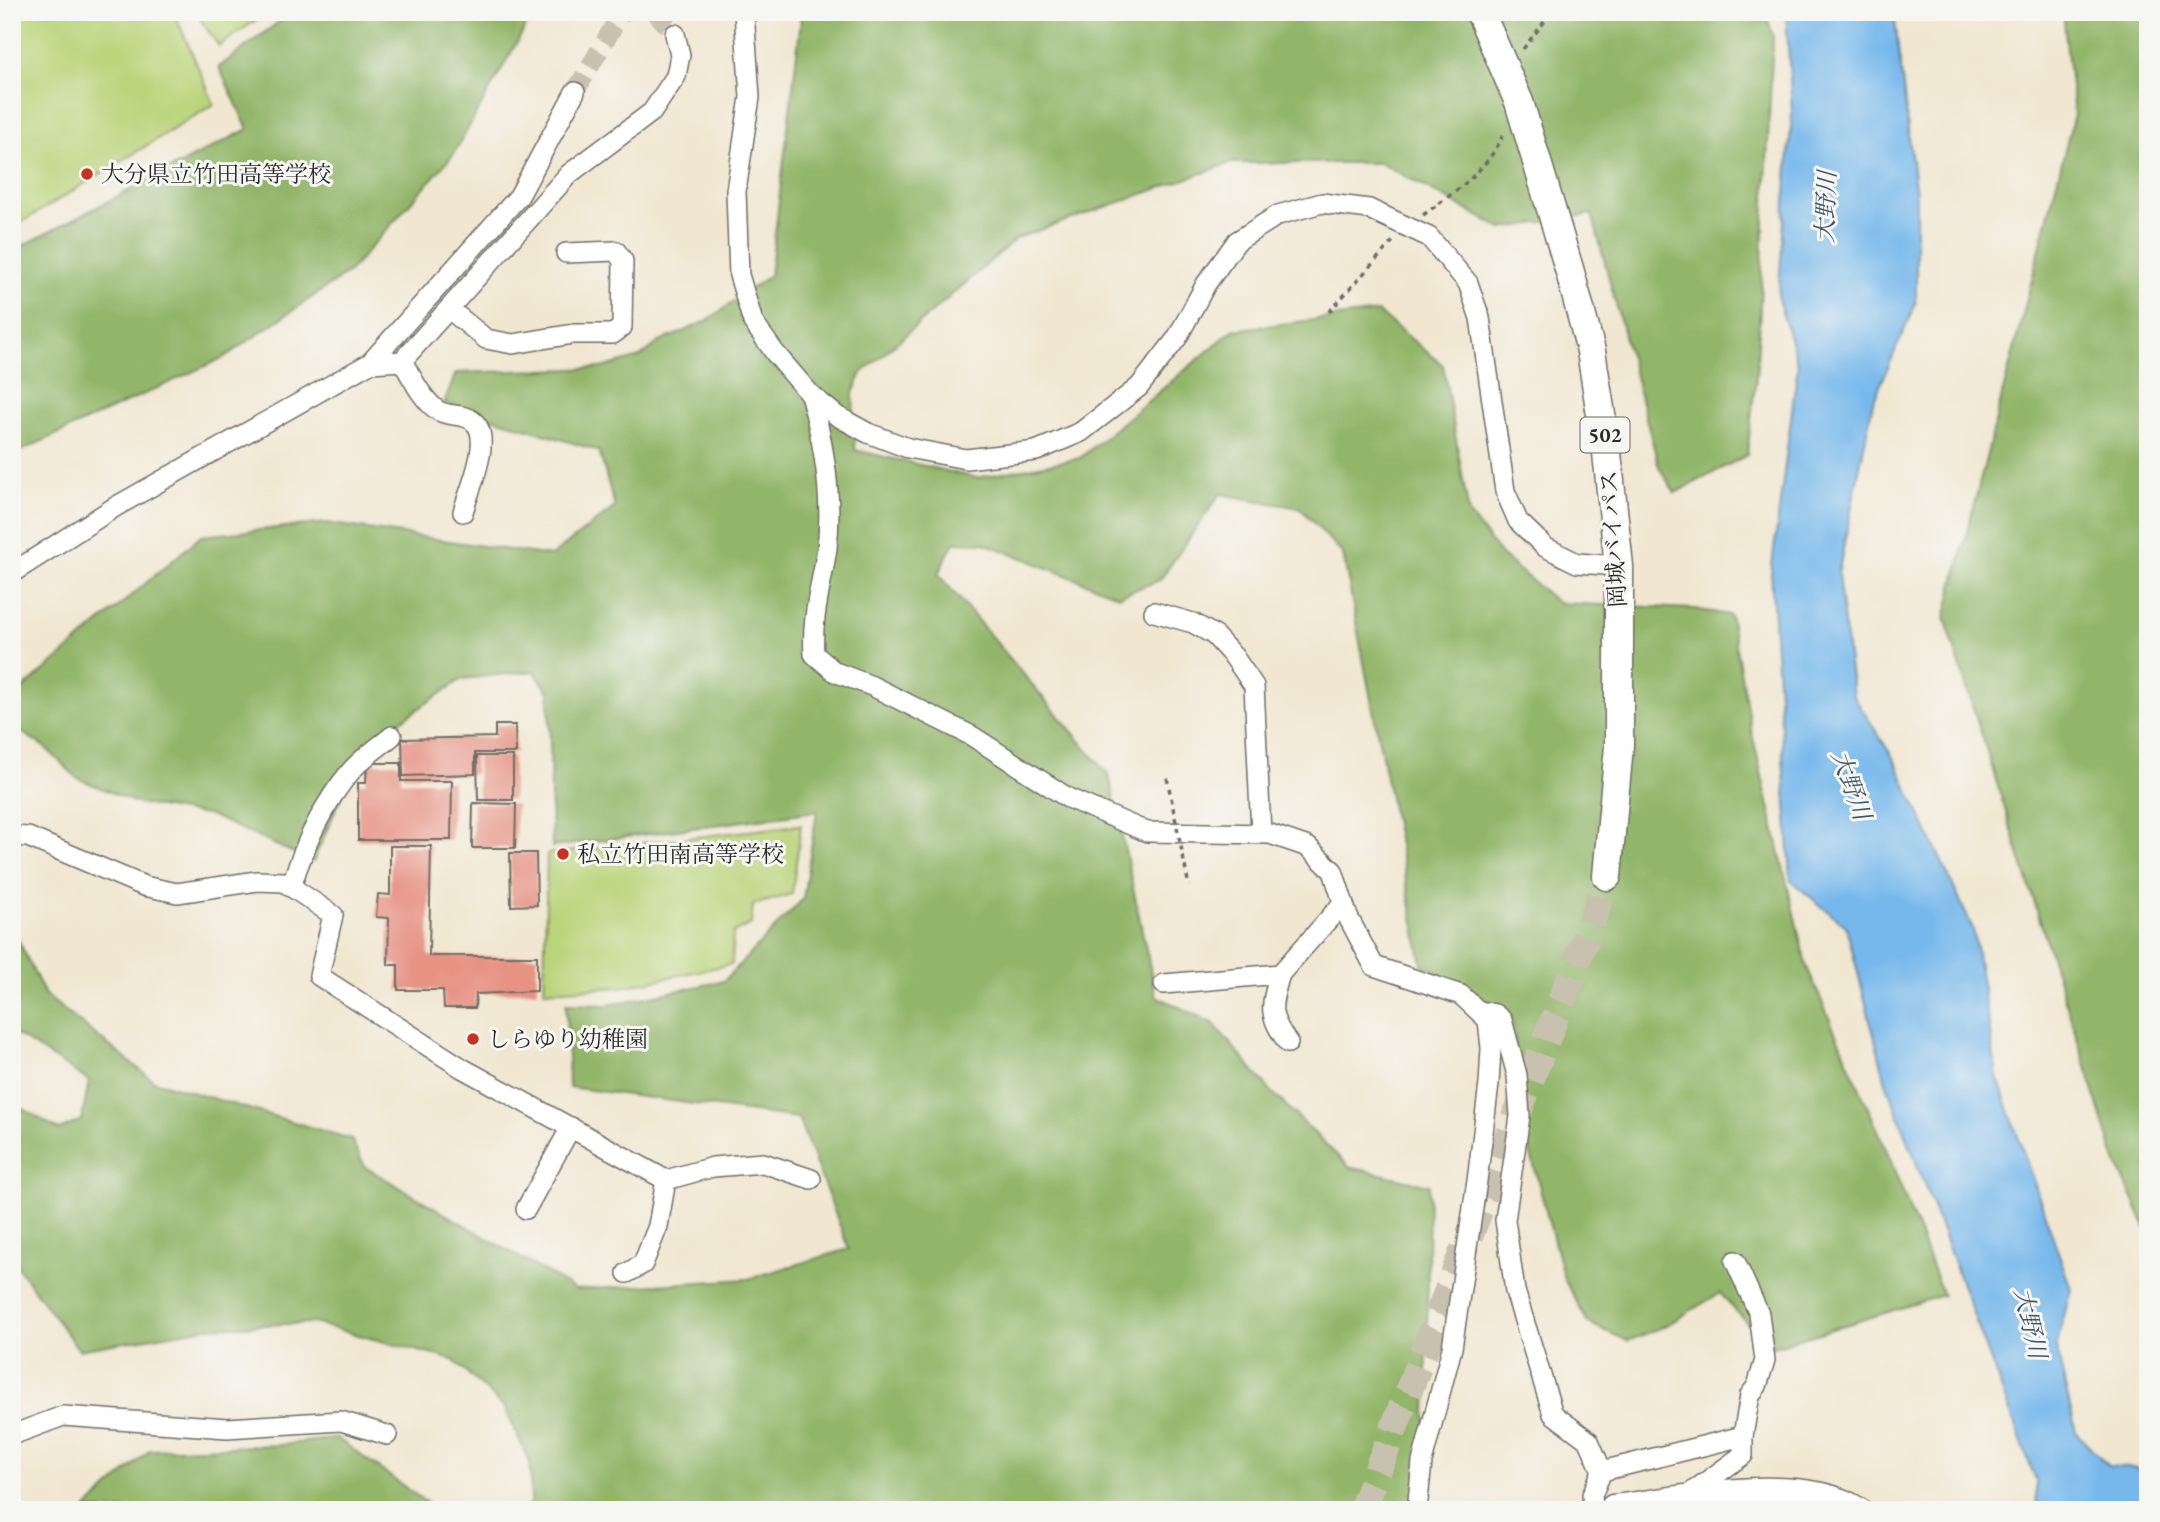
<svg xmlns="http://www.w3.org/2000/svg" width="2160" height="1522" viewBox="0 0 2160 1522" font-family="'EB Garamond','Noto Serif JP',serif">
	<rect width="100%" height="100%" fill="#f6f6f2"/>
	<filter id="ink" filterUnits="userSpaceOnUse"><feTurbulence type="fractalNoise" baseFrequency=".0143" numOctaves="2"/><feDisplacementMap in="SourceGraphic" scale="14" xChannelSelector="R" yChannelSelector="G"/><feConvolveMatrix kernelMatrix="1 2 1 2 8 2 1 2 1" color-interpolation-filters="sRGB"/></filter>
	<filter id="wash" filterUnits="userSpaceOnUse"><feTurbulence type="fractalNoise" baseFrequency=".00686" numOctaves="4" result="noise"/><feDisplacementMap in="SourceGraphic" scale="28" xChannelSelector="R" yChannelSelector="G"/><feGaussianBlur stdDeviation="1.57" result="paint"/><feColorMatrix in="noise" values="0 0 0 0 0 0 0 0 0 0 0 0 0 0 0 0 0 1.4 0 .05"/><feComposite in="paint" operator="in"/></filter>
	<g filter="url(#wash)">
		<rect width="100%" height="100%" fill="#f1e7d1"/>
		<g fill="#b9d479" stroke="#728052" stroke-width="2">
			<polygon points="12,12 174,12 214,104 14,227"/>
			<polygon points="195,12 267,12 219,46"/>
			<polygon points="801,825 792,894 753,905 751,924 733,933 732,964 622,987 544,991 547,854"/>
		</g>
		<g fill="#92b669" stroke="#5e704a" stroke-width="2">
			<polygon points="292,12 534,12 453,155 349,272 223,358 12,455 12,251 248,129 219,67"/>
			<polygon points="796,12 1766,12 1773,36 1757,368 1747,455 1675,493 1659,467 1592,214 1502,229 1381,163 1231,163 1017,238 862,373 853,393 855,450 977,478 1080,458 1233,330 1378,312 1443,365 1469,514 1501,555 1558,603 1694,609 1730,615 1751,729 1806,965 1886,1149 1943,1295 1770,1348 1720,1293 1665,1326 1628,1341 1588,1323 1564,1279 1529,1147 1511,1015 1422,964 1343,554 1300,508 1220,494 1160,580 1119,596 984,543 954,542 938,574 1109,775 1156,996 1213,1023 1268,1088 1349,1167 1429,1185 1425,1510 524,1510 531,1502 530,1463 505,1408 453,1360 313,1323 212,1327 79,1350 18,1268 12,1249 12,1102 59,1130 82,1120 89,1081 12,1032 12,927 45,995 154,1081 351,1139 365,1167 576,1290 748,1279 849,1249 798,1118 569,1087 566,1004 608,1005 724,981 803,899 817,811 552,847 549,692 534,671 462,679 389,729 347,783 313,862 212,816 136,803 77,778 46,748 12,726 12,698 201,536 326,523 551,556 615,507 599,451 444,403 456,373 601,368 640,357 659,342 707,321 770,275 801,20"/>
			<polygon points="2063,12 2148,12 2148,1232 2115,1159 1945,618 2074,115"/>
			<polygon points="337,1438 431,1506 443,1510 85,1510 150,1450 280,1445"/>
		</g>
		<polygon fill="#76b8eb" stroke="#50728b" stroke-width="2" points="1786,12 1894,12 1916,195 1916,303 1873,402 1838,574 1853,695 1895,761 1973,929 1997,1076 2071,1289 2056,1347 2076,1432 2108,1466 2148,1470 2148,1510 2037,1510 2036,1481 1886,1082 1846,926 1791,881 1771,573 1798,364 1778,299 1792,112"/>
		<g id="blocks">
			<g fill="#e79384">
				<polygon points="495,725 515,725 516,753 475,753 475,774 403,776 402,739 495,737"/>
				<polygon points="477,756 513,756 513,800 478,800"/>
				<polygon points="367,763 401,763 401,781 452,781 451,840 358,840 358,783 366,783"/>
				<polygon points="473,803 516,804 515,848 472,848"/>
				<polygon points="390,846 431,846 429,956 537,956 537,991 476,994 475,1008 444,1008 443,990 398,990 398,965 388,965 389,918 376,917 378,894 390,895"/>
				<polygon points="510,853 536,853 537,905 511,906"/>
			</g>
		</g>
	</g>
	<g filter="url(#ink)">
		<use href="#blocks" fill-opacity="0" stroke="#706d65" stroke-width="2"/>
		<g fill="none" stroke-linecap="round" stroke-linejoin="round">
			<g stroke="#c9c1b0" stroke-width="19" stroke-dasharray="19 10" stroke-linecap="butt">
				<polyline points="655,12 675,34"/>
				<polyline points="575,92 622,12"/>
			</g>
			<polyline stroke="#c9c1b0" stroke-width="28" stroke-dasharray="28 14" stroke-linecap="butt" points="1362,1510 1585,940 1607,876"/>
			<g stroke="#706d65" stroke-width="22">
				<g id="minor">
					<polyline points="744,12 750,97 736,191 739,275 753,322 775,353 810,394 837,416 868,433 908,448 966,459 1036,451 1081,432 1139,387 1177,338 1206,284 1237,241 1278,215 1322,203 1369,209 1429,237 1468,283 1480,318 1505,491 1518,521 1545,547 1577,563 1619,566"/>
					<polyline points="449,309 486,339 513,344 573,334 613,334 622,327 623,261 616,251 566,253"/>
					<path d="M402,361c10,16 19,37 35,49 10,7 26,3 36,11 21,16 -4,69 -10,91"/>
					<polyline points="370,363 402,361 569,174 652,112 676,76 680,55 675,34"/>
					<path d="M810,394c14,49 23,102 17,154 -5,36 -16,69 -13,106l21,18 37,14 100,50 96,62 79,34 123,2 38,13 25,24 15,46 26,49 87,29 27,25 3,28 -2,36 -12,97 -25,167 -30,114 -5,48"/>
					<polyline points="12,573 115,507 370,363 519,196 575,92"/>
					<polyline points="1154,612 1193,623 1214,635 1234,657 1254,686 1261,833"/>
					<polyline points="12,836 28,837 144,886 177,893 257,881 284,882 333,915 319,976 462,1068 666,1180 713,1167 763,1163 811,1179"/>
					<path d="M291,887c13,-42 31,-82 60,-116 11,-13 28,-24 41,-35"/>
					<path d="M1280,974c-10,34 -12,40 8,69"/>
					<polyline points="1164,984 1280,974 1343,903"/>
					<polyline points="1480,1011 1495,1014 1502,1020 1517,1075 1520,1116 1505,1220 1515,1291 1553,1414 1589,1441 1602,1471"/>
					<polyline points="526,1209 571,1127"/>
					<polyline points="1735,1261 1759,1314 1765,1360 1757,1386 1750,1395 1743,1436"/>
					<polyline points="627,1273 643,1264 658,1226 666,1180"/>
					<polyline points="12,1435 63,1416 227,1428 341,1421 387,1435"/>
					<polyline points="1762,1492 1771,1510"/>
					<polyline points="1593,1510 1592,1495 1602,1471 1743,1436 1743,1455 1684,1498"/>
				</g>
			</g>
			<g stroke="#706d65" stroke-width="27">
				<path id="major" d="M1613,1507c69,-8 186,-36 246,3"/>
			</g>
			<g stroke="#706d65" stroke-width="31">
				<polyline id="highway" points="1480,12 1519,102 1570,272 1591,351 1607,453 1619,566 1619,746 1607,876"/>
			</g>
			<g stroke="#706d65" stroke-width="3.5" stroke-dasharray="5 5" stroke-linecap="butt">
				<polyline points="1523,49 1552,12"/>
				<path d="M1423,215c32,-23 64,-44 80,-80"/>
				<polyline points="1329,312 1394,240"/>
			</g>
			<use href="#minor" stroke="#fff" stroke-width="19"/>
			<use href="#major" stroke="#fff" stroke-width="24"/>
			<use href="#highway" stroke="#fff" stroke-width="28"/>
			<polyline stroke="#706d65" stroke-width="3.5" stroke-dasharray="5 5" stroke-linecap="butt" points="1167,778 1189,886"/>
		</g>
	</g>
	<g fill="#c8321e" stroke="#f6f6f2" stroke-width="2.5">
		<circle cx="87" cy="174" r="7"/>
		<circle cx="563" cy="854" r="7"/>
		<circle cx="473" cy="1039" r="7"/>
	</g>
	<g text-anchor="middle" stroke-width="6" stroke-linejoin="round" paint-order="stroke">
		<rect fill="#f6f6f2" stroke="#686867" stroke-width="2" x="1580.5" y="417.5" width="49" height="35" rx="5"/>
		<g font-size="21" font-weight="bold" fill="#2b2b2b">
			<text x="1605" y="442">502</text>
		</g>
		<g font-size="23" fill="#2b2b2b" stroke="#f6f6f2" text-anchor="start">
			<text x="101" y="182">大分県立竹田高等学校</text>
			<text x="577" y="862">私立竹田南高等学校</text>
			<text x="487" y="1047">しらゆり幼稚園</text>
		</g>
		<g font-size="23" fill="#2b2b2b" stroke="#f6f6f2">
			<text transform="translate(1613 539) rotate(-94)" y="8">岡城バイパス</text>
		</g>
		<g font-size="24" font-style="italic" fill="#425565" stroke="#f6f6f2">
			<text transform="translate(1826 207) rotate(-88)" y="8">大野川</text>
			<text transform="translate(1851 785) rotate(70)" y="8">大野川</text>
			<text transform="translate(2030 1323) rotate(77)" y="8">大野川</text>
		</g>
	</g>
	<rect width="2160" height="1522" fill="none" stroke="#f6f6f2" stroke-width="42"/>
</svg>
